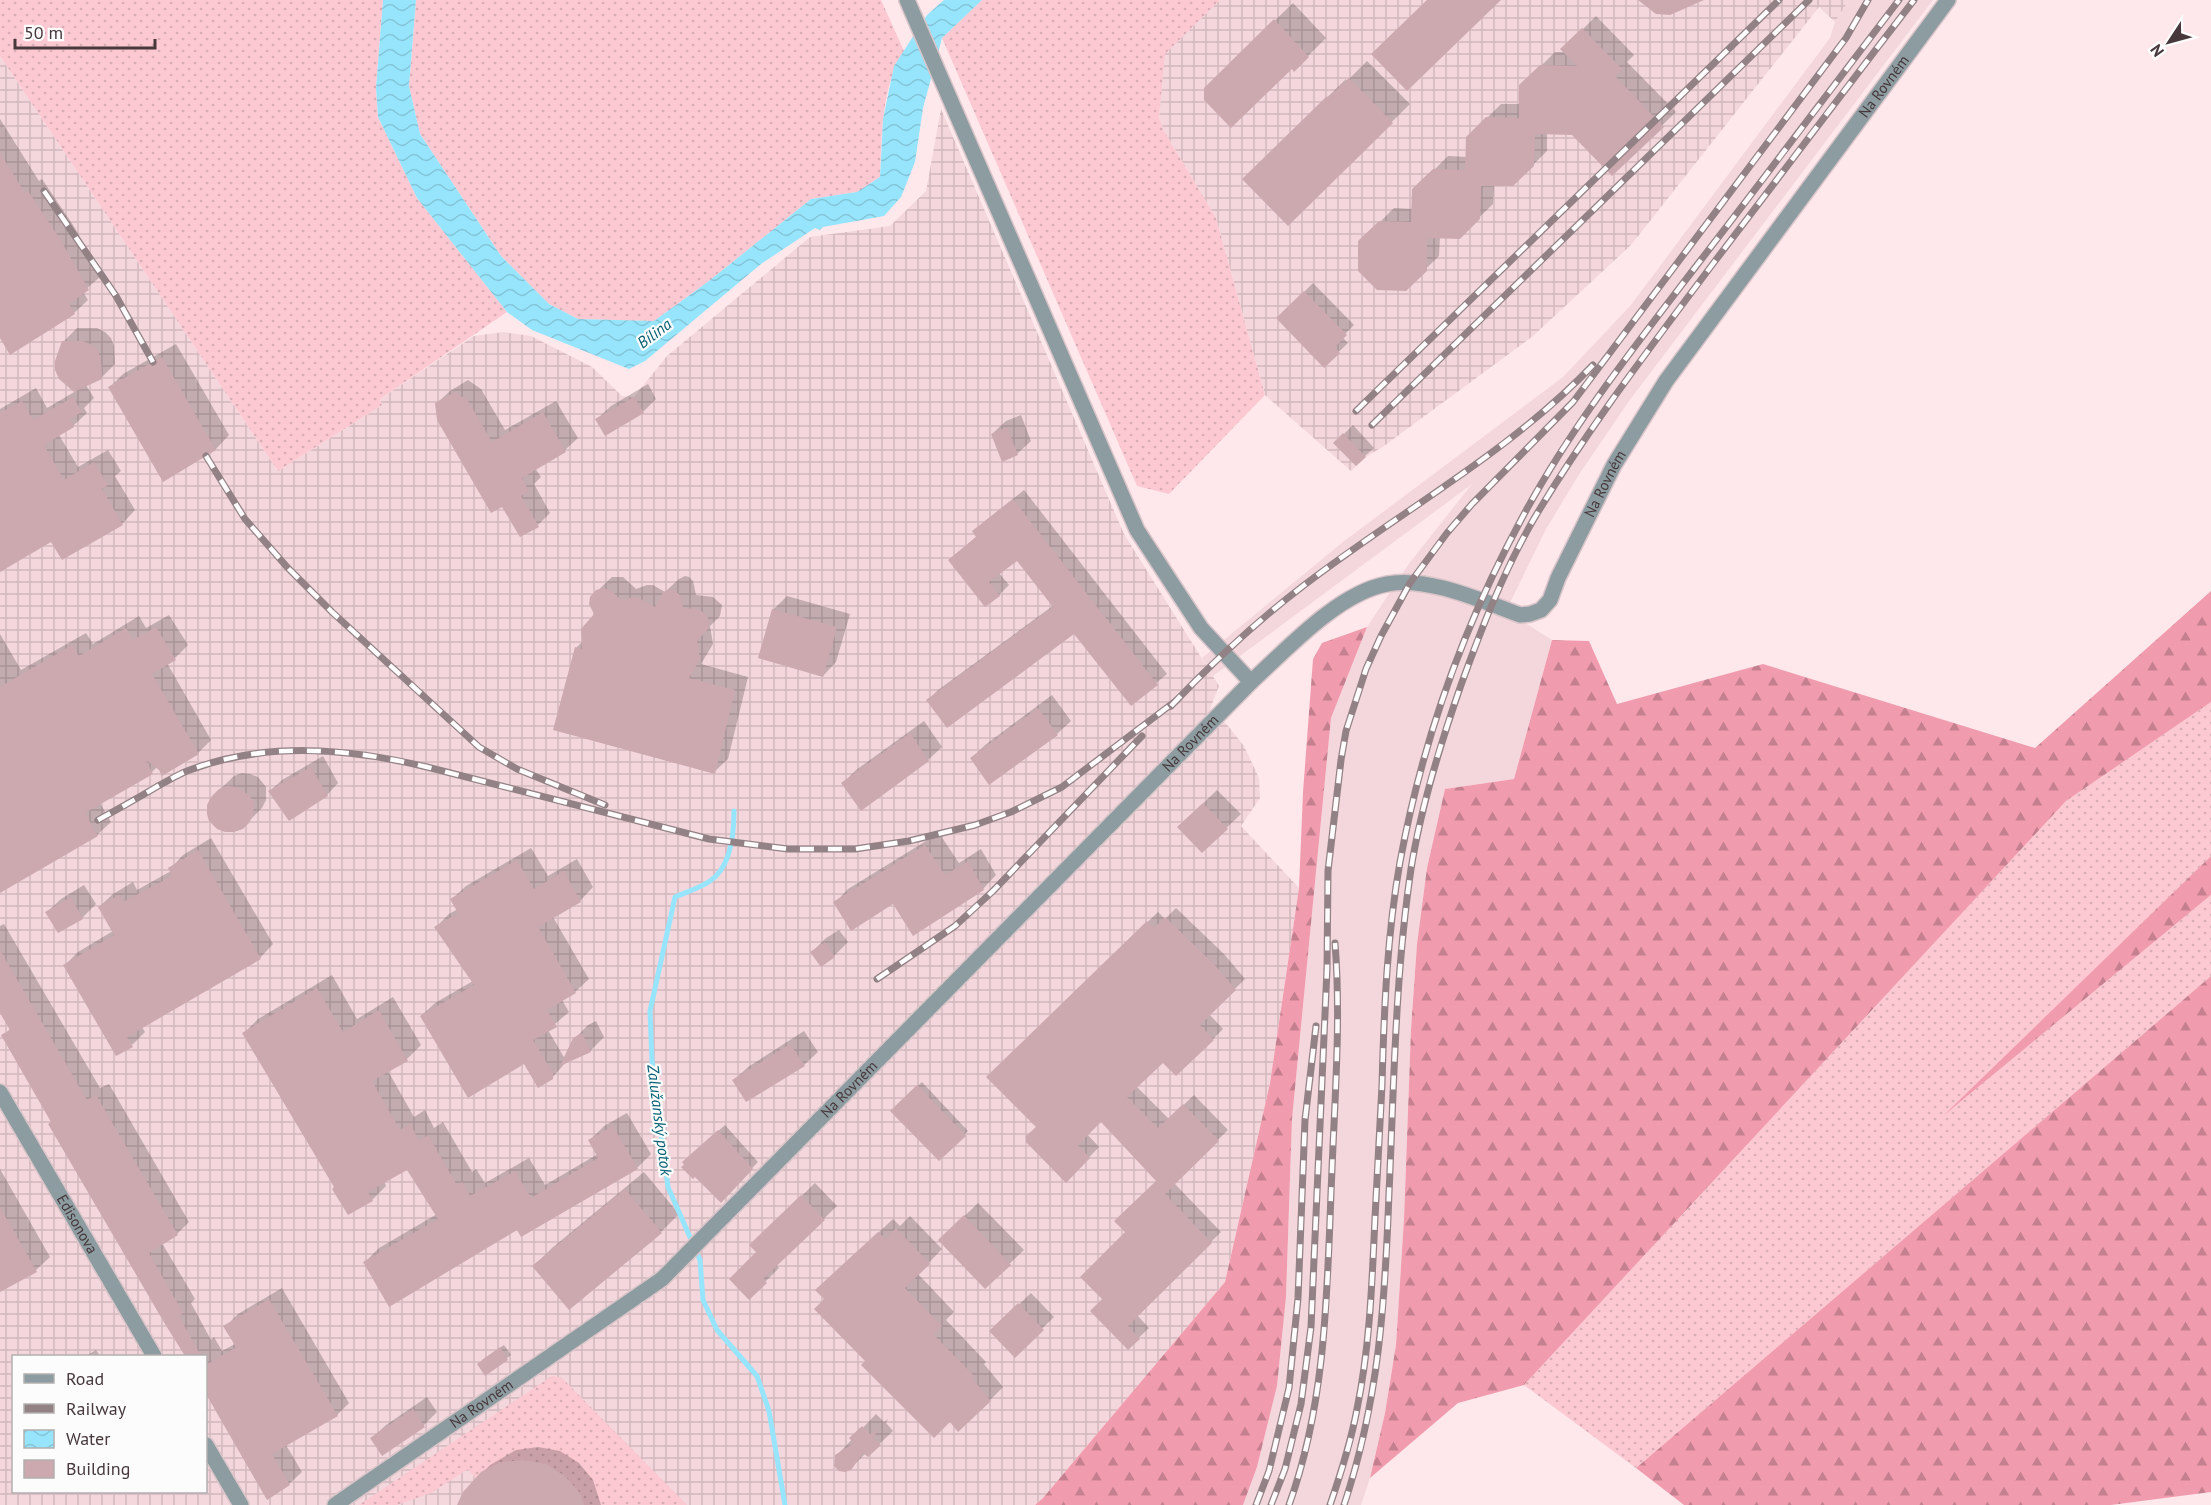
<svg xmlns="http://www.w3.org/2000/svg" width="2211" height="1505" viewBox="0 0 2211 1505" font-family="'PT Sans',sans-serif">
	<defs>
		<pattern id="industrial-grid" width="8" height="8" patternUnits="userSpaceOnUse" patternTransform="scale(1.5)"><rect width="8" height="8" fill="#f3d7dc"/><path d="M0 4h8M4 0v8" fill="none" stroke="#d2b9be"/></pattern>
		<pattern id="grass-dots" width="8" height="8" patternUnits="userSpaceOnUse" patternTransform="scale(1.5)"><rect width="8" height="8" fill="#fcc9d2"/><path d="M2 2h.1M6 6h.1" fill="none" stroke="#d9adb5" stroke-width="1.8" stroke-linecap="round"/></pattern>
		<pattern id="forest-firs" width="22" height="20" patternUnits="userSpaceOnUse" patternTransform="scale(1.5)"><rect width="22" height="20" fill="#f19cae"/><path d="M5 1l3.5 6h-7zM16 11l3.5 6h-7z" fill="#c5808f"/></pattern>
		<pattern id="water-waves" width="16" height="10" patternUnits="userSpaceOnUse" patternTransform="scale(1.5)"><rect width="16" height="10" fill="#97e5fc"/><path d="M0 5q4-4 8 0t8 0" fill="none" stroke="#84c5d9"/></pattern>
	</defs>
	<rect width="100%" height="100%" fill="#fee8ec"/>
	<polygon fill="#f3d7dc" points="1849,0 1933,0 1629,401 1578,476 1546,529 1506,611 1552,640 1514,779 1445,789 1427,868 1417,944 1411,1029 1404,1219 1396,1345 1385,1413 1370,1478 1361,1505 1243,1505 1257,1467 1277,1386 1286,1297 1292,1119 1331,718 1367,627 1408,565 1472,484 1213,676 1202,658 1343,542 1563,377 1631,305 1830,38 1835,22"/>
	<g fill="url(#industrial-grid)" fill-rule="evenodd">
		<polygon points="1220,0 1849,0 1835,22 1819,7 1631,245 1533,336 1384,446 1366,457 1351,471 1265,395 1216,218 1164,131 1159,117 1164,54"/>
		<path d="M0,56l278,415 104,-66 -2,-6 94,-63 29,-4 28,4 61,31 30,29 12,1 33,-41 143,-119 80,-11 36,-35 15,-82 183,425 95,152 -9,23 18,17 16,20 15,32 1,20 -19,28 58,62 -29,195 -45,199 -182,216 -8,7h-1035zM14,1356h192v136h-192z"/>
	</g>
	<g fill="url(#grass-dots)">
		<polygon points="0,0 383,0 376,88 378,117 417,198 507,312 380,399 382,405 278,471 0,56"/>
		<path d="M416,0h465l23,51c-23,36 -22,84 -24,126l-23,15 -46,7 -102,82 -55,40 -76,-2 -29,-15 -48,-48 -81,-122 -11,-48z"/>
		<polygon points="982,0 1220,0 1165,54 1159,117 1164,131 1216,218 1265,395 1169,494 1137,486 942,38"/>
		<polygon points="2211,702 2211,856 1951,1109 2211,895 2211,976 1636,1468 1524,1385 2066,801"/>
		<path d="M552,1376l10,2 125,127h-103c-18,-46 -72,-58 -109,-27l-7,-9 -37,24 -34,12h-38z"/>
	</g>
	<g fill="url(#forest-firs)">
		<polygon points="2211,591 2211,702 2066,801 1524,1385 1458,1403 1370,1478 1385,1413 1396,1345 1404,1219 1411,1029 1417,944 1427,868 1445,789 1514,779 1552,640 1589,641 1617,704 1763,664 2035,748"/>
		<polygon points="1367,627 1331,718 1292,1119 1286,1297 1277,1386 1257,1467 1243,1505 1035,1505 1043,1498 1225,1282 1270,1083 1299,888 1303,792 1313,659 1322,643"/>
		<polygon points="2211,856 2211,895 1943,1116"/>
		<polygon points="2211,976 2211,1492 2111,1505 1684,1505 1636,1468"/>
	</g>
	<polygon fill="url(#water-waves)" points="383,0 416,0 409,86 420,134 501,256 549,304 578,319 654,321 709,281 811,199 857,192 880,177 883,119 894,66 927,15 944,0 982,0 942,38 923,108 915,162 901,197 884,216 823,227 820,230 815,228 761,264 645,361 629,369 532,330 507,312 417,198 378,117 376,88"/>
	<g fill="#0003">
		<polygon points="1293,3 1326,38 1294,70 1292,67 1224,70"/>
		<polygon points="1596,16 1634,55 1627,62 1676,112 1612,174 1573,133 1547,133 1547,151 1513,185 1494,185 1493,204 1459,237 1440,237 1439,256 1405,289 1360,242 1394,208 1413,209 1414,190 1448,156 1467,157 1467,138 1501,104 1520,104 1521,86 1555,52 1566,52 1563,49"/>
		<polygon points="1367,61 1410,104 1288,224 1244,179 1346,79 1347,81"/>
		<polygon points="0,119 39,181 42,179 73,225 102,275 83,292 88,300 74,313 11,353 0,335"/>
		<polygon points="1313,283 1354,325 1342,337 1348,343 1324,366 1278,318"/>
		<polygon points="77,328 97,328 105,332 111,338 114,346 115,364 101,378 86,385 94,398 84,408 87,413 73,426 59,435 78,467 108,450 121,471 115,476 135,510 122,524 52,540 0,570 0,409 36,388 47,408 76,391 61,378 63,342"/>
		<polygon points="176,344 229,435 216,449 164,480 110,387 123,374"/>
		<polygon points="468,380 481,389 505,430 556,401 578,438 565,450 535,468 541,477 534,484 550,513 538,525 437,403 450,391"/>
		<polygon points="648,384 656,399 643,412 597,419 611,406"/>
		<polygon points="1021,415 1031,441 1017,454 992,434 1006,421"/>
		<polygon points="1353,425 1374,448 1356,464 1335,443"/>
		<polygon points="1024,490 1167,674 1131,704 1074,632 928,700 938,690 1054,605 1017,559 999,573 1009,585 999,595 950,560 977,536 974,532 984,522"/>
		<polygon points="685,576 689,577 693,581 696,595 713,597 722,605 720,616 710,626 713,644 701,664 748,677 728,759 714,772 576,648 583,641 595,614 593,595 612,577 623,577 636,589 647,585 653,585 665,592 679,579"/>
		<polygon points="787,596 850,614 836,662 823,676 773,610"/>
		<polygon points="169,615 188,645 175,658 167,663 211,740 198,753 157,767 152,772 100,803 111,822 97,835 0,890 0,634 21,670 86,633 93,644 139,616 146,628"/>
		<polygon points="1052,695 1071,721 1057,734 990,783 972,758 985,745"/>
		<polygon points="924,721 942,747 928,760 843,783 856,770"/>
		<polygon points="323,756 338,783 327,795 270,791 282,780"/>
		<polygon points="242,773 250,774 258,777 266,787 266,800 262,808 242,828 212,797 234,776"/>
		<polygon points="1217,790 1241,814 1202,851 1192,814"/>
		<polygon points="939,833 959,863 981,849 996,875 983,889 893,902 835,903 848,889"/>
		<polygon points="211,838 273,944 260,958 142,1027 145,1032 132,1045 65,965 78,952 113,931 99,907 113,894 133,882 137,890 171,871 170,869 183,855"/>
		<polygon points="531,848 548,876 577,859 593,887 580,901 553,917 589,979 575,992 562,1000 569,1012 548,1030 565,1059 574,1039 588,1025 596,1021 604,1037 590,1051 566,1062 552,1078 525,1062 421,1016 435,1003 473,981 436,927 449,914 458,909 452,899 466,886"/>
		<polygon points="84,885 96,904 82,918 59,931 47,912 61,899"/>
		<polygon points="1176,908 1224,954 1245,979 1209,1014 1223,1029 1213,1039 1163,1061 1136,1086 1169,1119 1194,1095 1228,1130 1174,1183 1221,1232 1137,1315 1149,1328 1128,1348 1103,1299 1127,1232 1158,1181 1101,1120 1087,1134 1099,1147 1066,1181 1038,1127 988,1077 1158,912 1165,919"/>
		<polygon points="4,924 100,1088 109,1084 189,1222 177,1234 162,1243 195,1299 191,1303 211,1340 214,1337 222,1351 235,1344 225,1327 238,1314 282,1288 349,1403 337,1415 286,1445 302,1472 289,1484 268,1498 206,1391 206,1356 186,1356 50,1124 52,1121 3,1036 10,1029 0,1011 0,926"/>
		<polygon points="839,930 848,942 834,956 821,965 812,952 826,938"/>
		<polygon points="332,975 357,1019 393,997 421,1045 407,1059 388,1071 414,1117 425,1110 434,1128 443,1122 472,1172 476,1169 485,1183 529,1158 545,1185 598,1154 590,1140 604,1126 627,1113 651,1154 637,1168 518,1228 365,1262 379,1248 437,1214 407,1168 384,1181 386,1186 372,1200 336,1187 244,1033 258,1019"/>
		<polygon points="804,1031 818,1052 804,1065 747,1100 734,1080 748,1067"/>
		<polygon points="922,1082 968,1131 939,1159 892,1111"/>
		<polygon points="725,1125 758,1162 721,1201 690,1156"/>
		<polygon points="0,1169 50,1257 36,1270 0,1291"/>
		<polygon points="644,1172 679,1214 661,1232 534,1266 552,1248"/>
		<polygon points="815,1183 837,1206 776,1265 779,1268 749,1298 758,1252 751,1245"/>
		<polygon points="978,1203 1024,1250 985,1287 940,1240"/>
		<polygon points="910,1216 942,1249 918,1274 954,1312 946,1320 986,1362 984,1364 1003,1387 990,1400 950,1420 867,1361 826,1299 831,1277 893,1219 900,1226"/>
		<polygon points="1031,1293 1054,1317 1015,1355 991,1331"/>
		<polygon points="504,1345 511,1355 485,1374 482,1360"/>
		<polygon points="96,1350 100,1356 86,1356"/>
		<polygon points="427,1397 437,1412 424,1425 383,1453 372,1438 386,1425"/>
		<polygon points="876,1414 884,1422 888,1419 886,1423 893,1431 868,1455 866,1453 850,1469 838,1454"/>
		<polygon points="538,1447 560,1451 579,1463 593,1480 601,1505 459,1505 476,1479 490,1465 516,1450"/>
	</g>
	<g fill="none" stroke-linecap="round" stroke-linejoin="round">
		<path stroke="#97e5fc" stroke-width="5" d="M734,811c0,24 -3,56 -24,70 -10,7 -24,11 -35,16l-25,114 2,50 16,126 32,73 3,40 14,30 40,46 12,35 16,94"/>
	</g>
	<g fill="#cca9af">
		<polygon points="1427,0 1501,0 1407,91 1371,54"/>
		<polygon points="1638,0 1704,0 1670,15 1656,14"/>
		<polygon points="1274,19 1309,57 1294,72 1292,69 1231,128 1204,100 1204,88"/>
		<polygon points="1582,28 1622,69 1615,76 1664,127 1612,176 1572,135 1535,134 1534,166 1513,186 1481,186 1480,219 1460,239 1427,238 1427,271 1406,291 1377,290 1358,271 1358,241 1379,221 1411,222 1412,189 1433,169 1465,170 1466,137 1486,117 1519,118 1519,85 1540,65 1577,66 1560,49"/>
		<polygon points="1349,78 1393,123 1288,226 1242,179 1327,96 1328,98"/>
		<polygon points="0,153 25,193 28,191 60,239 89,290 69,304 75,314 10,355 0,338"/>
		<polygon points="1304,291 1347,335 1335,347 1340,353 1324,368 1276,318"/>
		<polygon points="62,341 83,341 92,345 98,351 101,360 102,379 74,392 59,379 55,370 55,361"/>
		<polygon points="162,357 216,450 163,482 108,387"/>
		<polygon points="455,392 468,401 492,442 543,412 566,452 522,478 529,491 521,496 539,527 520,537 502,507 491,513 437,420 435,403"/>
		<polygon points="73,397 82,412 70,419 74,427 44,445 64,480 94,462 108,485 102,489 123,525 62,560 51,542 0,572 0,413 22,401 33,420"/>
		<polygon points="634,397 644,413 605,436 595,419"/>
		<polygon points="1007,427 1018,455 1002,462 991,434"/>
		<polygon points="1343,433 1366,457 1356,466 1333,443"/>
		<polygon points="1013,499 1158,685 1131,706 1074,634 947,728 926,700 1053,607 1017,561 989,582 1000,596 985,607 948,560 976,537 972,531"/>
		<polygon points="604,588 612,591 622,601 632,597 639,598 655,607 663,592 673,589 680,595 683,608 699,609 707,616 709,621 708,629 697,641 700,659 689,678 735,690 715,774 553,730 575,647 582,649 581,629 594,614 589,604 590,597 596,590"/>
		<polygon points="772,609 837,627 823,677 758,658"/>
		<polygon points="156,627 176,660 152,674 199,754 162,776 159,770 146,760 153,774 85,813 98,836 0,893 0,687 72,645 79,656 126,628 133,640"/>
		<polygon points="1038,708 1058,735 989,785 970,758"/>
		<polygon points="910,733 929,761 861,811 841,783"/>
		<polygon points="311,767 328,796 289,821 268,791"/>
		<polygon points="227,786 236,787 244,791 254,801 253,815 249,823 243,829 234,832 225,832 217,829 209,821 207,814 207,805 211,797 219,789"/>
		<polygon points="1203,803 1228,829 1202,853 1177,827"/>
		<polygon points="925,845 945,875 968,861 984,890 913,936 893,904 851,931 833,902"/>
		<polygon points="198,850 261,959 127,1037 133,1047 116,1056 63,965 114,935 98,907 119,895 123,902 172,876 168,868"/>
		<polygon points="517,860 534,889 564,871 581,902 538,927 576,993 547,1010 557,1027 533,1040 553,1073 553,1079 538,1088 524,1064 468,1098 420,1016 474,985 434,927 458,913 450,899"/>
		<polygon points="71,897 83,919 58,933 45,912"/>
		<polygon points="1165,917 1214,964 1236,990 1200,1025 1214,1040 1176,1076 1163,1063 1127,1097 1158,1128 1183,1104 1219,1141 1165,1194 1212,1243 1128,1326 1140,1339 1128,1350 1090,1311 1102,1299 1080,1277 1125,1232 1114,1221 1156,1181 1101,1122 1078,1145 1090,1158 1066,1183 1026,1142 1026,1136 1036,1127 986,1077 1147,921 1154,928"/>
		<polygon points="825,942 835,957 821,967 810,952"/>
		<polygon points="0,950 87,1100 96,1095 178,1235 149,1253 183,1313 179,1316 201,1356 185,1356 165,1324 48,1124 51,1122 1,1035 10,1030 0,1013"/>
		<polygon points="317,988 343,1032 379,1010 408,1061 372,1081 400,1130 410,1123 419,1141 428,1135 457,1185 462,1182 470,1196 515,1171 531,1198 598,1158 588,1140 613,1126 638,1169 521,1237 517,1230 389,1307 363,1262 438,1219 407,1170 368,1192 373,1201 348,1215 332,1189 334,1187 242,1033"/>
		<polygon points="582,1033 591,1052 560,1066 573,1038"/>
		<polygon points="790,1044 805,1066 746,1102 732,1080"/>
		<polygon points="917,1085 966,1136 939,1161 890,1111"/>
		<polygon points="718,1130 753,1169 721,1203 695,1177 693,1179 681,1167 684,1165 682,1162"/>
		<polygon points="625,1189 662,1233 569,1310 532,1266"/>
		<polygon points="801,1195 825,1220 763,1279 767,1283 749,1300 729,1279 756,1252 749,1245"/>
		<polygon points="0,1207 37,1272 0,1292"/>
		<polygon points="964,1215 1011,1265 985,1289 938,1240"/>
		<polygon points="896,1228 930,1264 905,1288 942,1326 934,1335 974,1376 972,1378 991,1401 958,1432 950,1422 934,1438 861,1365 865,1361 814,1309 824,1299 815,1290 878,1232 886,1239"/>
		<polygon points="269,1299 338,1416 272,1454 290,1485 267,1500 206,1394 206,1365 236,1347 223,1326"/>
		<polygon points="1018,1303 1044,1330 1015,1358 989,1331"/>
		<polygon points="500,1347 508,1360 485,1376 477,1364"/>
		<polygon points="413,1409 425,1427 382,1456 370,1438"/>
		<polygon points="862,1426 870,1434 878,1430 873,1438 881,1445 868,1457 863,1453 851,1470 845,1472 839,1471 834,1466 835,1455 854,1443 849,1438"/>
		<polygon points="524,1460 546,1464 565,1476 580,1493 584,1505 457,1505 463,1492 481,1472 501,1462"/>
	</g>
	<g fill="none" stroke-linecap="round" stroke-linejoin="round">
		<g stroke="#d9c5c9" stroke-width="18">
			<g id="minor">
				<polyline points="907,0 1137,530 1201,628 1251,682"/>
				<path id="s1" d="M0,1092l154,264"/>
				<polyline points="206,1445 241,1505"/>
				<path id="s2" d="M335,1505l327,-226 589,-597c36,-33 87,-89 136,-98 41,-8 95,17 133,31l10,-1 11,-4 9,-10 8,-22 56,-113 52,-84 282,-381"/>
			</g>
		</g>
		<use href="#minor" stroke="#8d9ca0" stroke-width="15"/>
		<g stroke="#938285" stroke-width="7">
			<g id="rail">
				<polyline points="44,191 116,296 153,362"/>
				<polyline points="1356,411 1779,0"/>
				<polyline points="1372,425 1809,0"/>
				<polyline points="206,456 245,519 287,567 332,612 479,747 517,769 605,805"/>
				<path d="M1171,706c41,-43 85,-84 132,-120 96,-74 206,-133 290,-221"/>
				<path d="M98,820c20,-11 40,-22 60,-34 10,-5 19,-11 29,-15 78,-30 160,-23 240,-4l282,72 79,10h67l54,-8 66,-16 36,-13 51,-25 115,-87"/>
				<polyline points="877,979 955,926 993,891 1142,736"/>
				<polyline points="1256,1505 1269,1471 1289,1388 1298,1298 1305,1120 1316,1026"/>
				<polyline points="1271,1505 1285,1469 1301,1404 1311,1327 1327,969 1328,871 1341,760 1346,731 1366,669 1381,636 1410,583 1447,533 1472,504 1573,402 1846,38 1868,0"/>
				<path d="M1289,1505c39,-108 38,-223 43,-336 3,-75 9,-152 3,-226"/>
				<path d="M1330,1505c11,-32 21,-63 27,-96 13,-63 15,-127 18,-191 2,-44 5,-88 7,-133 2,-74 5,-150 18,-223 22,-120 64,-237 122,-344 48,-90 113,-172 175,-253 68,-88 135,-177 202,-265"/>
				<path d="M1344,1505c35,-105 41,-202 45,-312 5,-108 6,-216 22,-324 10,-63 29,-124 50,-184 21,-58 43,-115 74,-168 53,-89 115,-169 177,-252 67,-88 134,-177 202,-265"/>
			</g>
		</g>
		<use href="#rail" stroke="#fcfcfc" stroke-width="4.5" stroke-dasharray="14" stroke-linecap="butt"/>
	</g>
	<g text-anchor="middle" stroke-width="4.5" stroke-linejoin="round" paint-order="stroke">
		<g font-size="15" fill="#46383b" stroke="#fcfcfc">
			<text dy="5" stroke="none"><textPath href="#s2" startOffset="2194">Na Rovném</textPath></text>
			<text dy="5" stroke="none"><textPath href="#s2" startOffset="1708">Na Rovném</textPath></text>
			<text dy="5" stroke="none"><textPath href="#s2" startOffset="1150">Na Rovném</textPath></text>
			<text dy="5" stroke="none"><textPath href="#s2" startOffset="664">Na Rovném</textPath></text>
			<text dy="5" stroke="none"><textPath href="#s1" startOffset="153">Edisonova</textPath></text>
			<text dy="5" stroke="none"><textPath href="#s2" startOffset="178">Na Rovném</textPath></text>
		</g>
		<g font-size="16" font-style="italic" fill="#045f73" stroke="#fcfcfc">
			<text transform="translate(654 333) rotate(-37)" y="6">Bílina</text>
			<text transform="translate(660 1120) rotate(83)" y="6">Zalužanský potok</text>
		</g>
	</g>
	<rect x="12" y="1355" width="195" height="138" fill="#fcfcfc" stroke="#b3aeaf" stroke-width="1.5"/>
	<rect x="24" y="1374" width="30" height="9" fill="#8d9ca0" stroke="#b3aeaf" stroke-width="1.5"/>
	<text x="66" y="1385" font-size="18" fill="#46383b">Road</text>
	<rect x="24" y="1404" width="30" height="9" fill="#938285" stroke="#b3aeaf" stroke-width="1.5"/>
	<text x="66" y="1415" font-size="18" fill="#46383b">Railway</text>
	<rect x="24" y="1430" width="30" height="18" fill="url(#water-waves)" stroke="#b3aeaf" stroke-width="1.5"/>
	<text x="66" y="1445" font-size="18" fill="#46383b">Water</text>
	<rect x="24" y="1460" width="30" height="18" fill="#cca9af" stroke="#b3aeaf" stroke-width="1.5"/>
	<text x="66" y="1475" font-size="18" fill="#46383b">Building</text>
	<g transform="translate(2169 42) rotate(234)" stroke="#fcfcfc" stroke-width="4.5" paint-order="stroke">
	<path d="M0-4.5L10 22L0 15L-10 22Z" fill="#46383b"/>
	<text y="-9" font-size="16" font-weight="bold" text-anchor="middle" fill="#46383b">N</text>
	</g>
	<path d="M15 39v9h140v-9" fill="none" stroke="#46383b" stroke-width="3"/>
	<text x="24" y="39" font-size="18" fill="#46383b" stroke="#fcfcfc" stroke-width="4.5" paint-order="stroke">50 m</text>
</svg>
